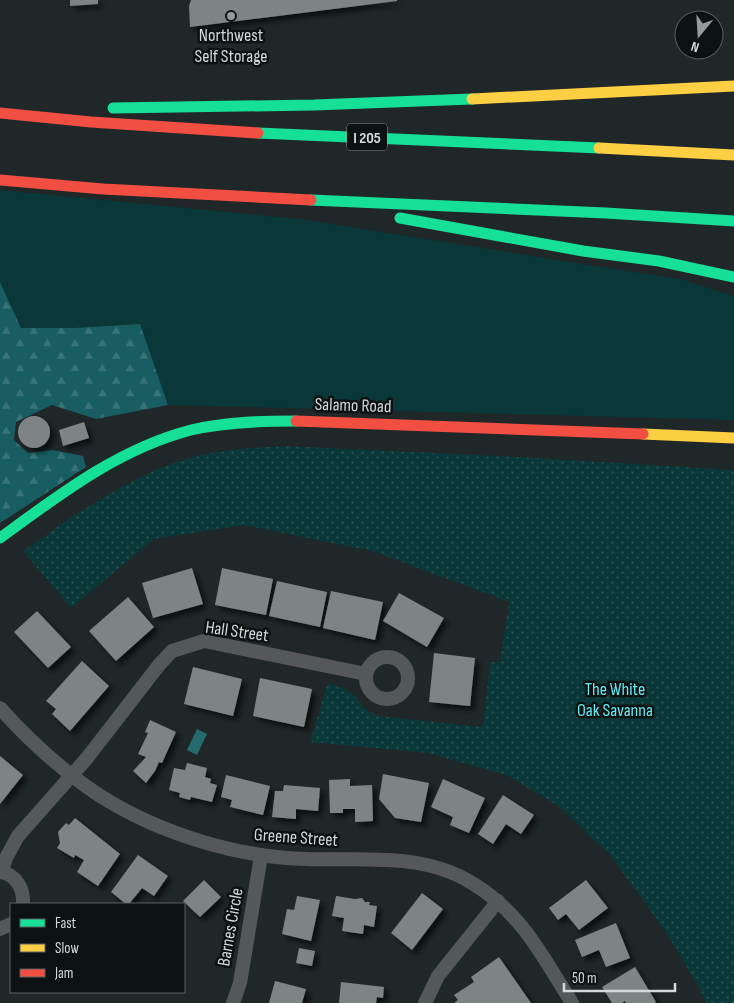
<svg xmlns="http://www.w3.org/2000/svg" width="734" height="1003" viewBox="0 0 734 1003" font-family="'Sofia Sans Condensed',sans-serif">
	<defs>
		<pattern id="forest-firs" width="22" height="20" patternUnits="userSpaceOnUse" patternTransform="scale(1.25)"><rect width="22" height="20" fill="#175d61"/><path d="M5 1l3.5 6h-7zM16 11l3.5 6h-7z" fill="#387477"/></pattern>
		<pattern id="park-dots" width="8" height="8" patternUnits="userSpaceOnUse" patternTransform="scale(1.25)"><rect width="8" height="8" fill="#0a3738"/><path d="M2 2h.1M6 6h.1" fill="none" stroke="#2d5354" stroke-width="1.8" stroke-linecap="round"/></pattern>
		<filter id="shadow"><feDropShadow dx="4.5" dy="4.5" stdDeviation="2.5" flood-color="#0009"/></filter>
	</defs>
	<rect width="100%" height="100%" fill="#202728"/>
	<polygon fill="#0a3738" points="0,190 300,219 684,280 734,296 734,420 168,405 140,324 74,328 21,328 0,282"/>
	<polygon fill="url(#forest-firs)" points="0,282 21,328 74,328 140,324 168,405 96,419 52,405 16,422 14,440 28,453 52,450 83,456 86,467 0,523"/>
	<path fill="url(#park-dots)" d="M284,446l235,11 215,13v533h-28l-9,-19 -30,-50 -28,-40 -31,-41 -50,-47 -50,-30 -79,-23 -119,-11 18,-59 16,5 11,8 10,13 13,7 105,11 7,-65h10l9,-60 -137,-51 -129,-26 -89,14 -83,69 -48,-57c43,-30 82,-58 131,-80 12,-5 26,-11 39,-14 30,-8 60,-9 91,-11z"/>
	<polygon fill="#256a6e" points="197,729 207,734 197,755 187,750"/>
	<g fill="#7e8484" filter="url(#shadow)">
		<polygon points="70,0 98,0 98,4 70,6"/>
		<polygon points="191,0 397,0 397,1 190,27 189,6"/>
		<circle cx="34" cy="432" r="16"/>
		<polygon points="84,422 89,438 63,446 59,430"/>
		<polygon points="192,568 203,604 153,618 142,583"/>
		<polygon points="222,568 273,579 266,615 215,605"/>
		<polygon points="277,581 327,592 320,627 269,616"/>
		<polygon points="331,591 383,602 375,640 323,628"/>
		<polygon points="399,593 444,618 427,647 383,621"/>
		<polygon points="128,597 154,627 116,661 89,631"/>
		<polygon points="37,611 71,647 48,668 14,632"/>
		<polygon points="434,653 475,658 470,706 429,702"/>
		<polygon points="82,661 109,686 70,731 52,714 56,709 46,701"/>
		<polygon points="193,667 242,679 233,716 184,704"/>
		<polygon points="260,678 312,689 304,727 253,716"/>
		<polygon points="150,720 176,732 162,763 159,762 155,771 146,783 133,771 146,757 138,754 148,733 145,732"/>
		<polygon points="0,756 23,775 0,804"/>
		<polygon points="187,763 207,768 205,777 211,779 210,783 217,785 212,802 191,797 190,800 179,797 180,793 169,790 174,768 185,770"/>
		<polygon points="383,774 429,783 421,822 395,818 379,799"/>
		<polygon points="226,775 270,786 263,815 230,807 232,800 221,797"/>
		<polygon points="350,779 350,786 372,785 373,821 355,822 355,809 343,809 343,813 330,813 329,780"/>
		<polygon points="443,779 485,798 469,833 450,825 453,817 431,807"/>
		<polygon points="284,785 320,788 318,811 296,809 296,819 272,817 275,791 283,791"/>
		<polygon points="503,795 534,815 521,834 506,824 493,844 478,834"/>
		<polygon points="75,818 120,854 98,886 77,872 84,860 75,855 74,858 57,848 60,843 58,832 66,823 69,825"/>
		<polygon points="138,855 168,876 154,896 142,888 129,904 126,904 111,892"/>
		<polygon points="204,880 221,897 200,917 183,901"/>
		<polygon points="586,880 608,908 579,930 566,914 558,920 549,908"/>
		<polygon points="422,893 443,909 412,950 391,933"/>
		<polygon points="297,896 320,900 311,941 282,934 287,909 294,910"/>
		<polygon points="336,896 355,899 362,898 365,902 370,902 369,905 377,906 374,927 364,925 363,934 342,931 344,918 332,916"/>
		<polygon points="616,923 630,958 606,967 599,950 582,957 575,940"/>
		<polygon points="299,948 315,951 312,966 296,963"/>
		<polygon points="499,957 531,1003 454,1003 458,1000 454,995 474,982 471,977"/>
		<polygon points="635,967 656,1002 654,1003 626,1003 625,1001 622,1003 612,1003 602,987"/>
		<polygon points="275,981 306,989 302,1003 269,1003"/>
		<polygon points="341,982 384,987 383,998 377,997 376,1003 339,1003"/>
	</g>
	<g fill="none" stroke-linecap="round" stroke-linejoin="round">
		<g stroke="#555858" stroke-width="14">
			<circle cx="387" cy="678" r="21"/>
			<path d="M0,708c26,29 55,56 87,79 61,43 145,70 219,72 56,2 116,-7 166,24 50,30 70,73 100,120"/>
			<polyline points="2,871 6,858 18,836 87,758 159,665 172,651 204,641 366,674"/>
			<path d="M0,872c16,2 24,17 23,32"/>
			<polyline points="0,929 11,924"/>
			<polyline points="233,1003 240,983 261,856"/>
			<polyline points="425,1003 438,976 498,901"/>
		</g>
		<g stroke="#16e098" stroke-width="11">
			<polyline points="113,108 314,105 472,99"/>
			<polyline points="258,133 599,148"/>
			<polyline points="311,200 606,213 734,221"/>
			<polyline points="400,218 583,251 659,261 734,277"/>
			<path d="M0,538c59,-43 118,-89 191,-108 34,-8 70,-9 105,-9"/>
		</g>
		<g stroke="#ffcf43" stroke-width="11">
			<polyline points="472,99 734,86"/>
			<polyline points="599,148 734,155"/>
			<polyline points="643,434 734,438"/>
		</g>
		<g stroke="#f24e42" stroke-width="11">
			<polyline points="0,113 91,122 258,133"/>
			<polyline points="0,180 103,189 311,200"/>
			<polyline points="296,421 643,434"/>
		</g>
	</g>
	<circle fill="#949b9c" stroke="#0c1112" stroke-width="2" cx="231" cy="16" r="5"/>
	<g text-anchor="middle" stroke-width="5" stroke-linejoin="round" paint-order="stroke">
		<rect fill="#0c1112" stroke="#979e9f" stroke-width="1" x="347" y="123.5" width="40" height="27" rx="4"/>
		<g font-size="16" font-weight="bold" fill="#d2dadb">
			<text x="367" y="143">I 205</text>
		</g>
		<g font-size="18" fill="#d2dadb" stroke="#0c1112">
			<text x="231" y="41">Northwest<tspan x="231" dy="21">Self Storage</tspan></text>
		</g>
		<g font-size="18" fill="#d2dadb" stroke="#0c1112">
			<text transform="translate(353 405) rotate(2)" y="6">Salamo Road</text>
			<text transform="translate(237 631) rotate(8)" y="6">Hall Street</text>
			<text transform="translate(296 837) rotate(4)" y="6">Greene Street</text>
			<text transform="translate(230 927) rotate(-80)" y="6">Barnes Circle</text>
		</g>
		<g font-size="18" fill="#5fedf4" stroke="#0c1112">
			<text x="615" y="695">The White<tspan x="615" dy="21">Oak Savanna</tspan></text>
		</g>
	</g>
	<rect x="10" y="903" width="175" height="90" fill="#0c1112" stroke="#5b6162"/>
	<rect x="20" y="919" width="25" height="8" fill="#16e098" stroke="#5b6162"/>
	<text x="55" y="928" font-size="15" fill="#d2dadb">Fast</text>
	<rect x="20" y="944" width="25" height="8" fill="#ffcf43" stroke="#5b6162"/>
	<text x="55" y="953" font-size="15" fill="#d2dadb">Slow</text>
	<rect x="20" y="969" width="25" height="8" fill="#f24e42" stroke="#5b6162"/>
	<text x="55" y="978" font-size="15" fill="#d2dadb">Jam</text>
	<g transform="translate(699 35) rotate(198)"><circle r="24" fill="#0c1112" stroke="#5b6162"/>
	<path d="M0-4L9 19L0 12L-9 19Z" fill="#949b9c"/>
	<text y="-8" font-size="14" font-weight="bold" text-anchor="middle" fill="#d2dadb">N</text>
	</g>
	<path d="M564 983v8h111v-8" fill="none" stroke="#d2dadb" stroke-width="2.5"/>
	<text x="572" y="983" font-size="15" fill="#d2dadb" stroke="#0c1112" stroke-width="4" paint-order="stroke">50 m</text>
</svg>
